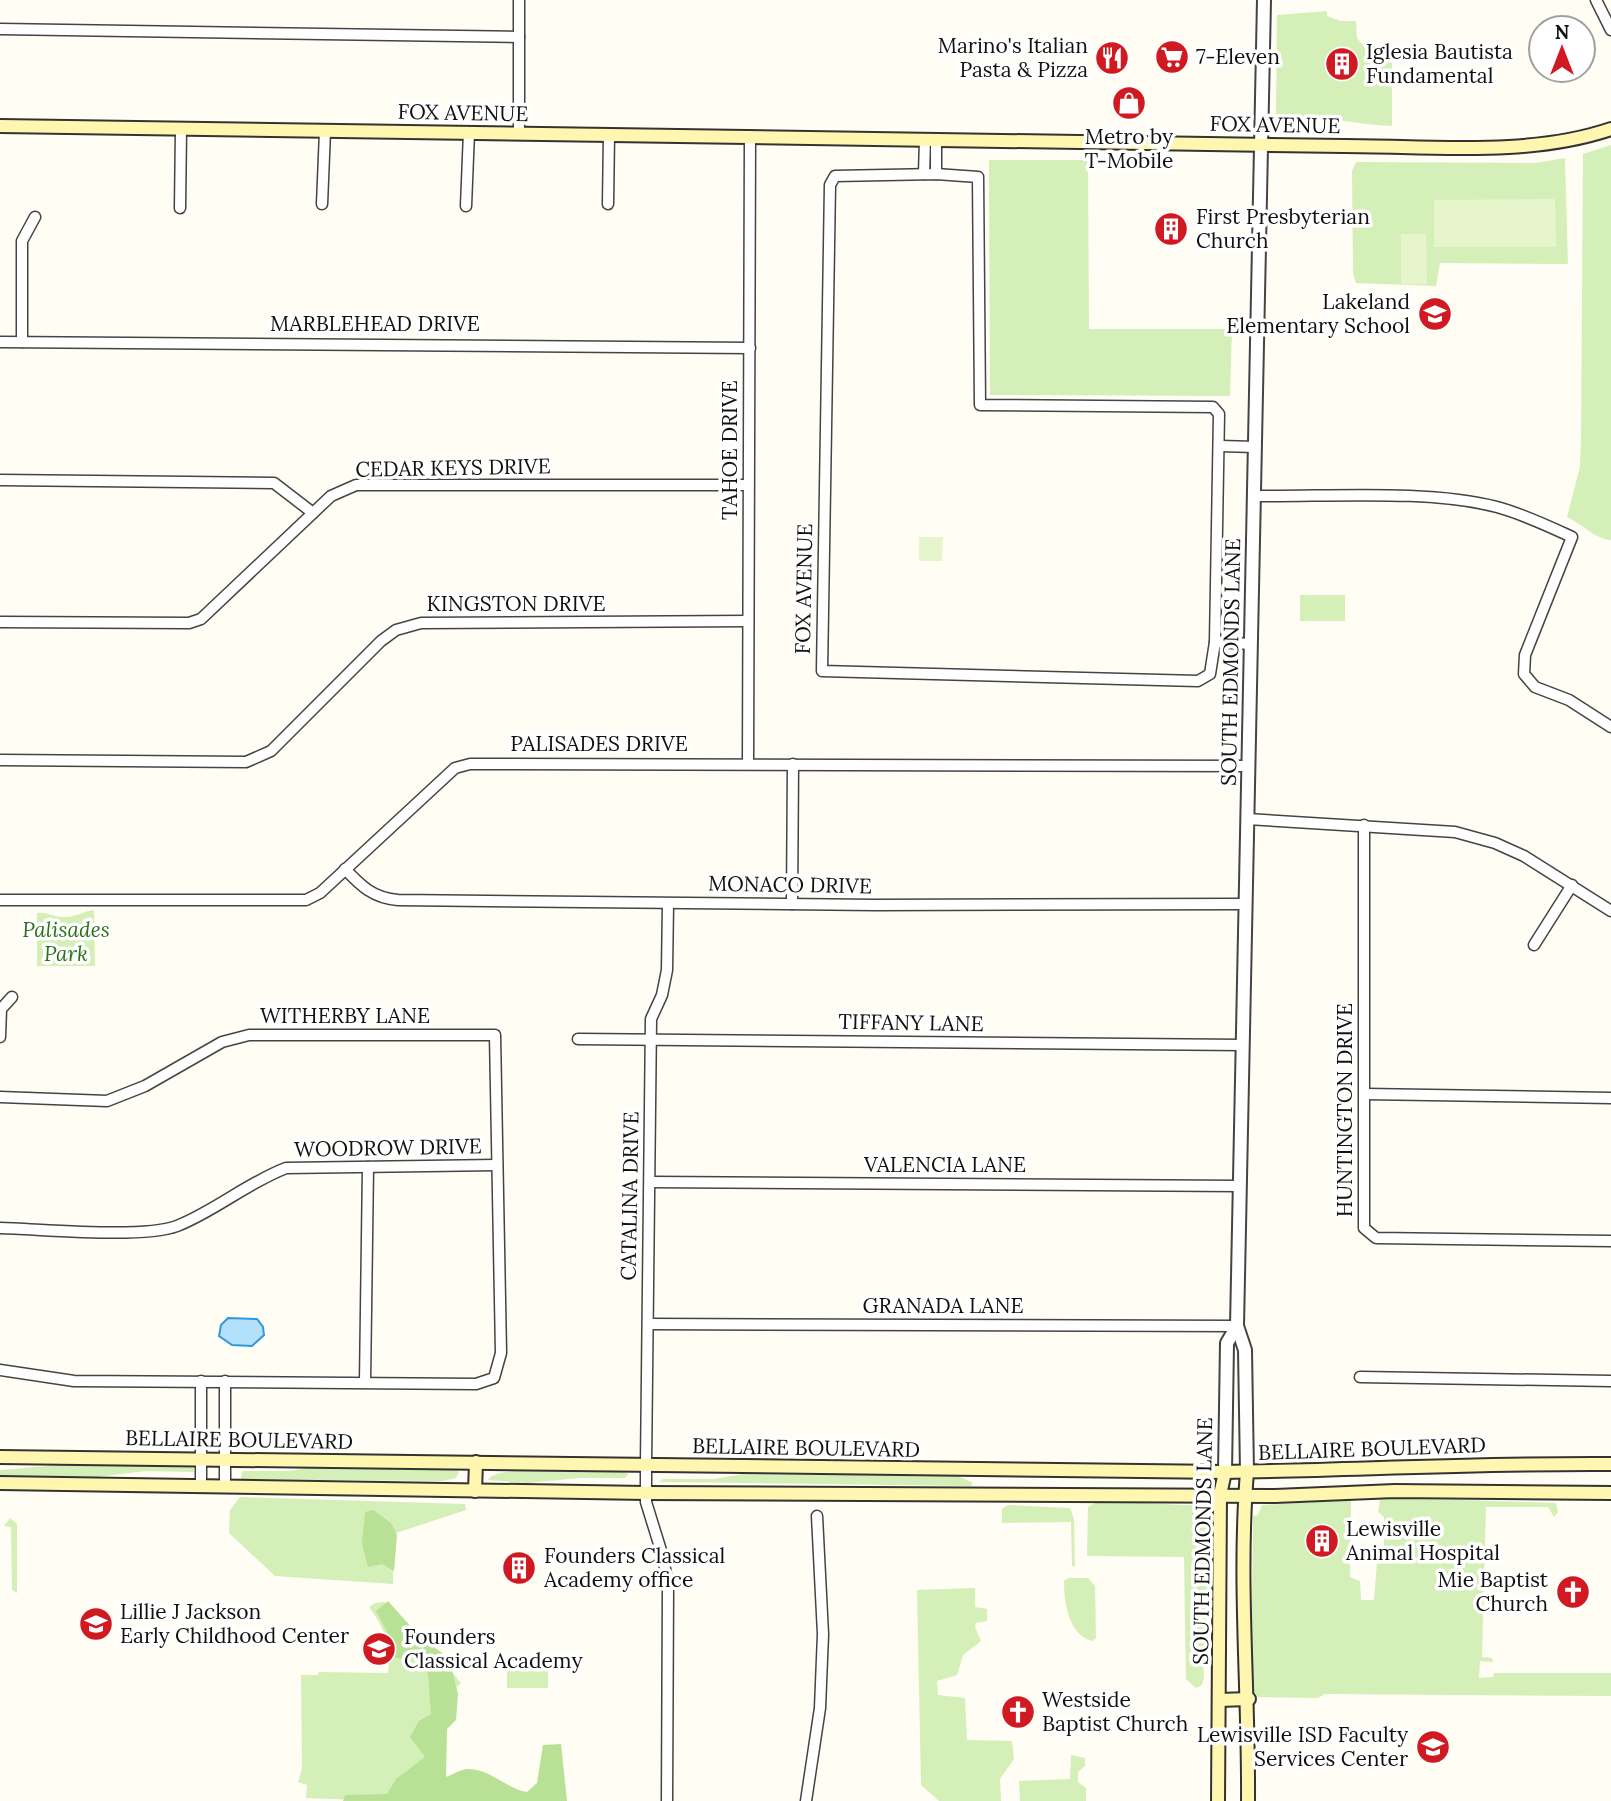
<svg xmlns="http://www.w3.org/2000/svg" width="1611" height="1801" viewBox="0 0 1611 1801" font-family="Lora,serif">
	<rect width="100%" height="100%" fill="#fffdf4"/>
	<g fill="#d5efb9">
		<path d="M1327,11v5l14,5h15l1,17 17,21 18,2v65c-37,-1 -71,-12 -109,-9l-7,-3 1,-99z"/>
		<path d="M1611,145v395c-16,-1 -29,-16 -44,-23l13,-50 1,-27 2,-286z"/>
		<polygon points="1565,158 1568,264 1440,263 1436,286 1356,283 1353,274 1352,171 1356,162 1535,163"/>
		<polygon points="989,160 1088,160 1089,329 1232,329 1230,396 990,395"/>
		<rect x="1300" y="595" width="45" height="26"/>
		<path d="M94,910l1,56h-58v-53c11,-2 18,5 29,4 9,0 18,-6 28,-7z"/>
		<polygon points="73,1464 194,1465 194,1472 146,1471 96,1477 0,1476 0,1470"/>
		<polygon points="316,1466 449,1467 459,1472 456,1478 443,1481 241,1479 242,1471 290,1471"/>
		<path d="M544,1469l74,1 11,4 -4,4h-45l-53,5 -39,-3c7,-12 41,-8 56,-11z"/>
		<polygon points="743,1474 958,1476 973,1483 971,1486 659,1482 663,1479 714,1479"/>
		<polygon points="240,1497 465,1504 466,1510 393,1534 393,1584 275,1576 229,1533 230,1510"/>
		<polygon points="1398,1498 1556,1503 1558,1512 1554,1517 1548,1507 1486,1507 1482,1657 1492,1658 1493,1662 1480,1661 1479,1678 1493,1677 1494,1673 1611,1673 1611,1696 1325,1694 1318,1698 1251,1697 1253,1516 1258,1515 1262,1505 1351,1500 1350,1577 1360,1581 1361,1600 1374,1600 1377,1562 1384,1556 1384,1517 1378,1512 1380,1499"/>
		<path d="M1098,1501l106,5c24,44 -5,121 0,171l-2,8 -6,3 -10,-9 -2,-122 -97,-1 1,-49z"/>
		<polygon points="1008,1505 1070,1508 1074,1519 1075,1566 1072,1566 1071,1522 1002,1523 1002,1509"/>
		<polygon points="10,1518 17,1524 17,1593 12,1590 11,1527 4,1526"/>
		<path d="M1069,1578h19l7,8 1,52 -4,3c-24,-7 -28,-39 -28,-60z"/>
		<polygon points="975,1588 975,1607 987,1609 987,1621 976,1623 975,1627 981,1641 963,1655 957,1675 937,1681 938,1695 965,1698 967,1740 1012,1741 1014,1759 1000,1779 1001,1801 939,1801 921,1785 917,1590"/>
		<path d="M384,1602l26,31 24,17 27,33 -11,10 -8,92 -85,15 -51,-2 1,-13 -9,-3 4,-13 -1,-94h17l1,-3 69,1c4,-28 -3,-44 -19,-66l6,-4z"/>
		<rect x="507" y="1661" width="41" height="27"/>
		<polygon points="1071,1755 1085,1758 1085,1766 1078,1772 1078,1782 1086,1788 1086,1801 1020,1801 1019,1781 1070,1779"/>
	</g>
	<g fill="#b8e196">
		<polygon points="373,1510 391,1523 397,1535 394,1571 382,1564 368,1567 362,1544 365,1512"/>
		<path d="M388,1601l34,38 22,15 7,12 7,28 -2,26 -9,9 -1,48c6,-2 15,-8 22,-8 23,0 38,20 59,23l10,-9 6,-38 18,-1 6,57h-224l2,-6 42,-1 9,-15 29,-22 -15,-20 9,-16 12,-7 -3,-40 -19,-20 -8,5 -8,-2 -6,-25 -11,-21z"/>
	</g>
	<g fill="#e7f5cc">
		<polygon points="1555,199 1556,247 1434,247 1434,200"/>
		<polygon points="1401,234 1426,234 1427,284 1401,284"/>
		<polygon points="919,537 943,537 942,561 919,561"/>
	</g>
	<polygon fill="#b3e1fc" stroke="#3298db" stroke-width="2" points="228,1318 257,1319 263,1327 264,1335 252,1346 232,1345 219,1336 221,1325"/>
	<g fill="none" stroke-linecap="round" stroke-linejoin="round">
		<g stroke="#444" stroke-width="13">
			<g id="minor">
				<polyline points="1596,0 1611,30"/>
				<polyline points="0,29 519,37"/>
				<polyline points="519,133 519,0"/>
				<polyline points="924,174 925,139"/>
				<polygon points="936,174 978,177 980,405 1213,407 1219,414 1215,642 1210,674 1198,681 822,671 830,185 835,176"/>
				<polyline points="936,174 936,139"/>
				<polyline points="322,204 325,131"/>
				<polyline points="608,204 609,134"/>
				<polyline points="466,206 469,132"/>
				<polyline points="180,208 181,129"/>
				<polyline points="0,342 750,348"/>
				<polyline points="22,342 22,241 35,217"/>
				<polyline points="1220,446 1255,447"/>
				<polyline points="0,480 274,483 313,513"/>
				<path d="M1254,496c72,1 175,-7 243,11 26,7 51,19 75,30l-47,118 -1,19 11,13 34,13 42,27"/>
				<polyline points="0,622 189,623 201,619 331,496 356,485 748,485"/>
				<polyline points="1215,642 1251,644"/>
				<polyline points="0,760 246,762 271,751 381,641 396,630 421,623 748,621"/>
				<polyline points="748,764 750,136"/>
				<polyline points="1247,819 1455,832 1495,843 1524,856 1611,911"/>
				<polyline points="1364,825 1364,1228 1376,1238 1611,1241"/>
				<path d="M345,869c16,17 28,29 53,31l477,5 371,-1"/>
				<polyline points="0,900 306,900 320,893 455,768 470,764 1249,766"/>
				<polyline points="792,904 793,764"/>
				<polyline points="1534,945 1572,885"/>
				<polyline points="0,1037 1,1009 12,997"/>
				<polyline points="578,1039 1243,1045"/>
				<polyline points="1365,1094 1611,1098"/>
				<polyline points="0,1097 107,1101 145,1086 222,1042 249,1035 495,1035 501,1353 494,1378 476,1384 74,1381 0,1370"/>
				<polyline points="650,1182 1240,1186"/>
				<path d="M0,1228c42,1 142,11 177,-2 38,-15 70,-43 109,-58l211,-3"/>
				<polyline points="648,1324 1237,1326"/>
				<polyline points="1360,1377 1611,1381"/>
				<polyline points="225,1381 225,1487"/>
				<polyline points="365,1382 368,1167"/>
				<polyline points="201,1487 201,1381"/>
				<polyline points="667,1801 668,1586 663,1557 646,1502 646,1465 651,1019 662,995 667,970 668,904"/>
				<polyline points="806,1801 820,1708 823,1634 817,1516"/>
			</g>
		</g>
		<g stroke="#444" stroke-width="16">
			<g id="tertiary">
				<polyline points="1225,1472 1227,1343 1237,1326"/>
				<polyline points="1247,1472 1245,1350 1237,1326 1264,0"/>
			</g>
		</g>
		<g stroke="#333" stroke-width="16">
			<g id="secondary">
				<path d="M0,126l1344,20c86,0 185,11 267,-17"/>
				<path d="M0,1457l1225,15c128,-2 257,-9 386,-8"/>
				<path d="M1247,1472c-9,109 2,219 1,329"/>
				<polyline points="0,1483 646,1493 1275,1496 1395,1491 1611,1493"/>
				<polyline points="475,1491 476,1462"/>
				<polyline points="1219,1700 1249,1699"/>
				<polyline points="1218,1801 1220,1495 1225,1472"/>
			</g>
		</g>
		<use href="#minor" stroke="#fff" stroke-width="10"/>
		<use href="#tertiary" stroke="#fff" stroke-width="12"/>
		<use href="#secondary" stroke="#fff6af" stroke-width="12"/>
	</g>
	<defs>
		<g id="supermarket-disc" transform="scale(1.75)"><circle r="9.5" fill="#d11922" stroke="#fff"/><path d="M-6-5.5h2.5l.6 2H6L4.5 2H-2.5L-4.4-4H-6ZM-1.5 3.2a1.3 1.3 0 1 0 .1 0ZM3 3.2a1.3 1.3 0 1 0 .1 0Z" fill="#fff"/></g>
		<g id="restaurant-disc" transform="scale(1.75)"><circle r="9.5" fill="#d11922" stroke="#fff"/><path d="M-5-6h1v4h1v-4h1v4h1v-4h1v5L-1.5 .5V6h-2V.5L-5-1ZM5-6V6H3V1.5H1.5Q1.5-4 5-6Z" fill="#fff"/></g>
		<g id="building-disc" transform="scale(1.75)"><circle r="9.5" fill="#d11922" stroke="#fff"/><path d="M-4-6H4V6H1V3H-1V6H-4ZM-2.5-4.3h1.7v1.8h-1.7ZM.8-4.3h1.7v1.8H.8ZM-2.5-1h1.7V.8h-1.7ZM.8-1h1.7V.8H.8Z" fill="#fff"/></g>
		<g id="shop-disc" transform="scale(1.75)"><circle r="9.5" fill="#d11922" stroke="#fff"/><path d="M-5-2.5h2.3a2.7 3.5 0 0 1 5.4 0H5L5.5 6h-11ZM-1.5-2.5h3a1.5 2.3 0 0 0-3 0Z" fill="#fff"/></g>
		<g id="school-disc" transform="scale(1.75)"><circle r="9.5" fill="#d11922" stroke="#fff"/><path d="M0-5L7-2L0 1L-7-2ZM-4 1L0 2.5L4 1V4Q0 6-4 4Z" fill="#fff"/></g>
		<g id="church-disc" transform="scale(1.75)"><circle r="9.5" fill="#d11922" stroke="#fff"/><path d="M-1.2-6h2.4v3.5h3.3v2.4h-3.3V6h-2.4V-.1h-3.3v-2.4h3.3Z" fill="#fff"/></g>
	</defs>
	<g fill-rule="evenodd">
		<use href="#supermarket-disc" x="1172" y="57"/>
		<use href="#restaurant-disc" x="1112" y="58"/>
		<use href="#building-disc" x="1342" y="64"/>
		<use href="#shop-disc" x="1129" y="103"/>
		<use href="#building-disc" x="1171" y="229"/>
		<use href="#school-disc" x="1435" y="314"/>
		<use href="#building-disc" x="1322" y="1541"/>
		<use href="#building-disc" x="519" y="1568"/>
		<use href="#church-disc" x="1573" y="1592"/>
		<use href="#school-disc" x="96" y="1624"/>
		<use href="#school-disc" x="379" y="1649"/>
		<use href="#church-disc" x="1018" y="1712"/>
		<use href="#school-disc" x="1433" y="1747"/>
	</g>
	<g text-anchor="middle" stroke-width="7" stroke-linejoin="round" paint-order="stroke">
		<g font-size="21" fill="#111" stroke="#fff" text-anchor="start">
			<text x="1088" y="53" text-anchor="end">Marino's Italian<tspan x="1088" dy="24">Pasta &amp; Pizza</tspan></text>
			<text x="1366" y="59">Iglesia Bautista<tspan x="1366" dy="24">Fundamental</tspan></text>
			<text x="1196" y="64">7-Eleven</text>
			<text x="1129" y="144" text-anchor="middle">Metro by<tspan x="1129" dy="24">T-Mobile</tspan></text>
			<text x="1196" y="224">First Presbyterian<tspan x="1196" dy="24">Church</tspan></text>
			<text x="1410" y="309" text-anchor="end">Lakeland<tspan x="1410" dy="24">Elementary School</tspan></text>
			<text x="1346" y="1536">Lewisville<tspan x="1346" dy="24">Animal Hospital</tspan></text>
			<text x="544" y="1563">Founders Classical<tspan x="544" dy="24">Academy office</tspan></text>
			<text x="1548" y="1587" text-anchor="end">Mie Baptist<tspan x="1548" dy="24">Church</tspan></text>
			<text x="120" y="1619">Lillie J Jackson<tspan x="120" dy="24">Early Childhood Center</tspan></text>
			<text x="404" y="1644">Founders<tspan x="404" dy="24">Classical Academy</tspan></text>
			<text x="1042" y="1707">Westside<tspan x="1042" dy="24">Baptist Church</tspan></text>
			<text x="1408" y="1742" text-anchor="end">Lewisville ISD Faculty<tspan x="1408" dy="24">Services Center</tspan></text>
		</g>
		<g font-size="21" fill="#111" stroke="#fff">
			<text transform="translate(463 113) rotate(1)" y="7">FOX AVENUE</text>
			<text transform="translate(1275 125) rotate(1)" y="7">FOX AVENUE</text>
			<text x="375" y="331">MARBLEHEAD DRIVE</text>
			<text transform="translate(730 450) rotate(-90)" y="7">TAHOE DRIVE</text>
			<text transform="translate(453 468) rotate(-1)" y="7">CEDAR KEYS DRIVE</text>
			<text transform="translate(804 589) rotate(-89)" y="7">FOX AVENUE</text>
			<text x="516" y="611">KINGSTON DRIVE</text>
			<text transform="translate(1231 662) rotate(-89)" y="7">SOUTH EDMONDS LANE</text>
			<text x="599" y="751">PALISADES DRIVE</text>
			<text transform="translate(790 885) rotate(1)" y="7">MONACO DRIVE</text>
			<text x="345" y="1023">WITHERBY LANE</text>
			<text transform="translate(911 1023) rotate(1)" y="7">TIFFANY LANE</text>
			<text transform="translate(1345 1110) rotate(-90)" y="7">HUNTINGTON DRIVE</text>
			<text transform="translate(388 1148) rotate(-1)" y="7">WOODROW DRIVE</text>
			<text x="945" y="1172">VALENCIA LANE</text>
			<text transform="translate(630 1196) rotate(-89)" y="7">CATALINA DRIVE</text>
			<text x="943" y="1313">GRANADA LANE</text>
			<text transform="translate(239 1440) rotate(1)" y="7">BELLAIRE BOULEVARD</text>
			<text transform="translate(806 1448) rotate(1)" y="7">BELLAIRE BOULEVARD</text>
			<text transform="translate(1372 1449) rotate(-2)" y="7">BELLAIRE BOULEVARD</text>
			<text transform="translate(1203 1541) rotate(-89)" y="7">SOUTH EDMONDS LANE</text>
		</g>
		<g font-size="21" font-style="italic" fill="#2b7118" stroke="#fff">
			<text x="66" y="937">Palisades<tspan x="66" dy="24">Park</tspan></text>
		</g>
	</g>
	<g transform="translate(1562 49)"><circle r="33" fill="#ffffff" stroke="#a0a0a0" stroke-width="2"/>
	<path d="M0-5L12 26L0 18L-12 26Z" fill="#d11922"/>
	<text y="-10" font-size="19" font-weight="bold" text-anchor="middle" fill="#111111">N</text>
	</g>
</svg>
